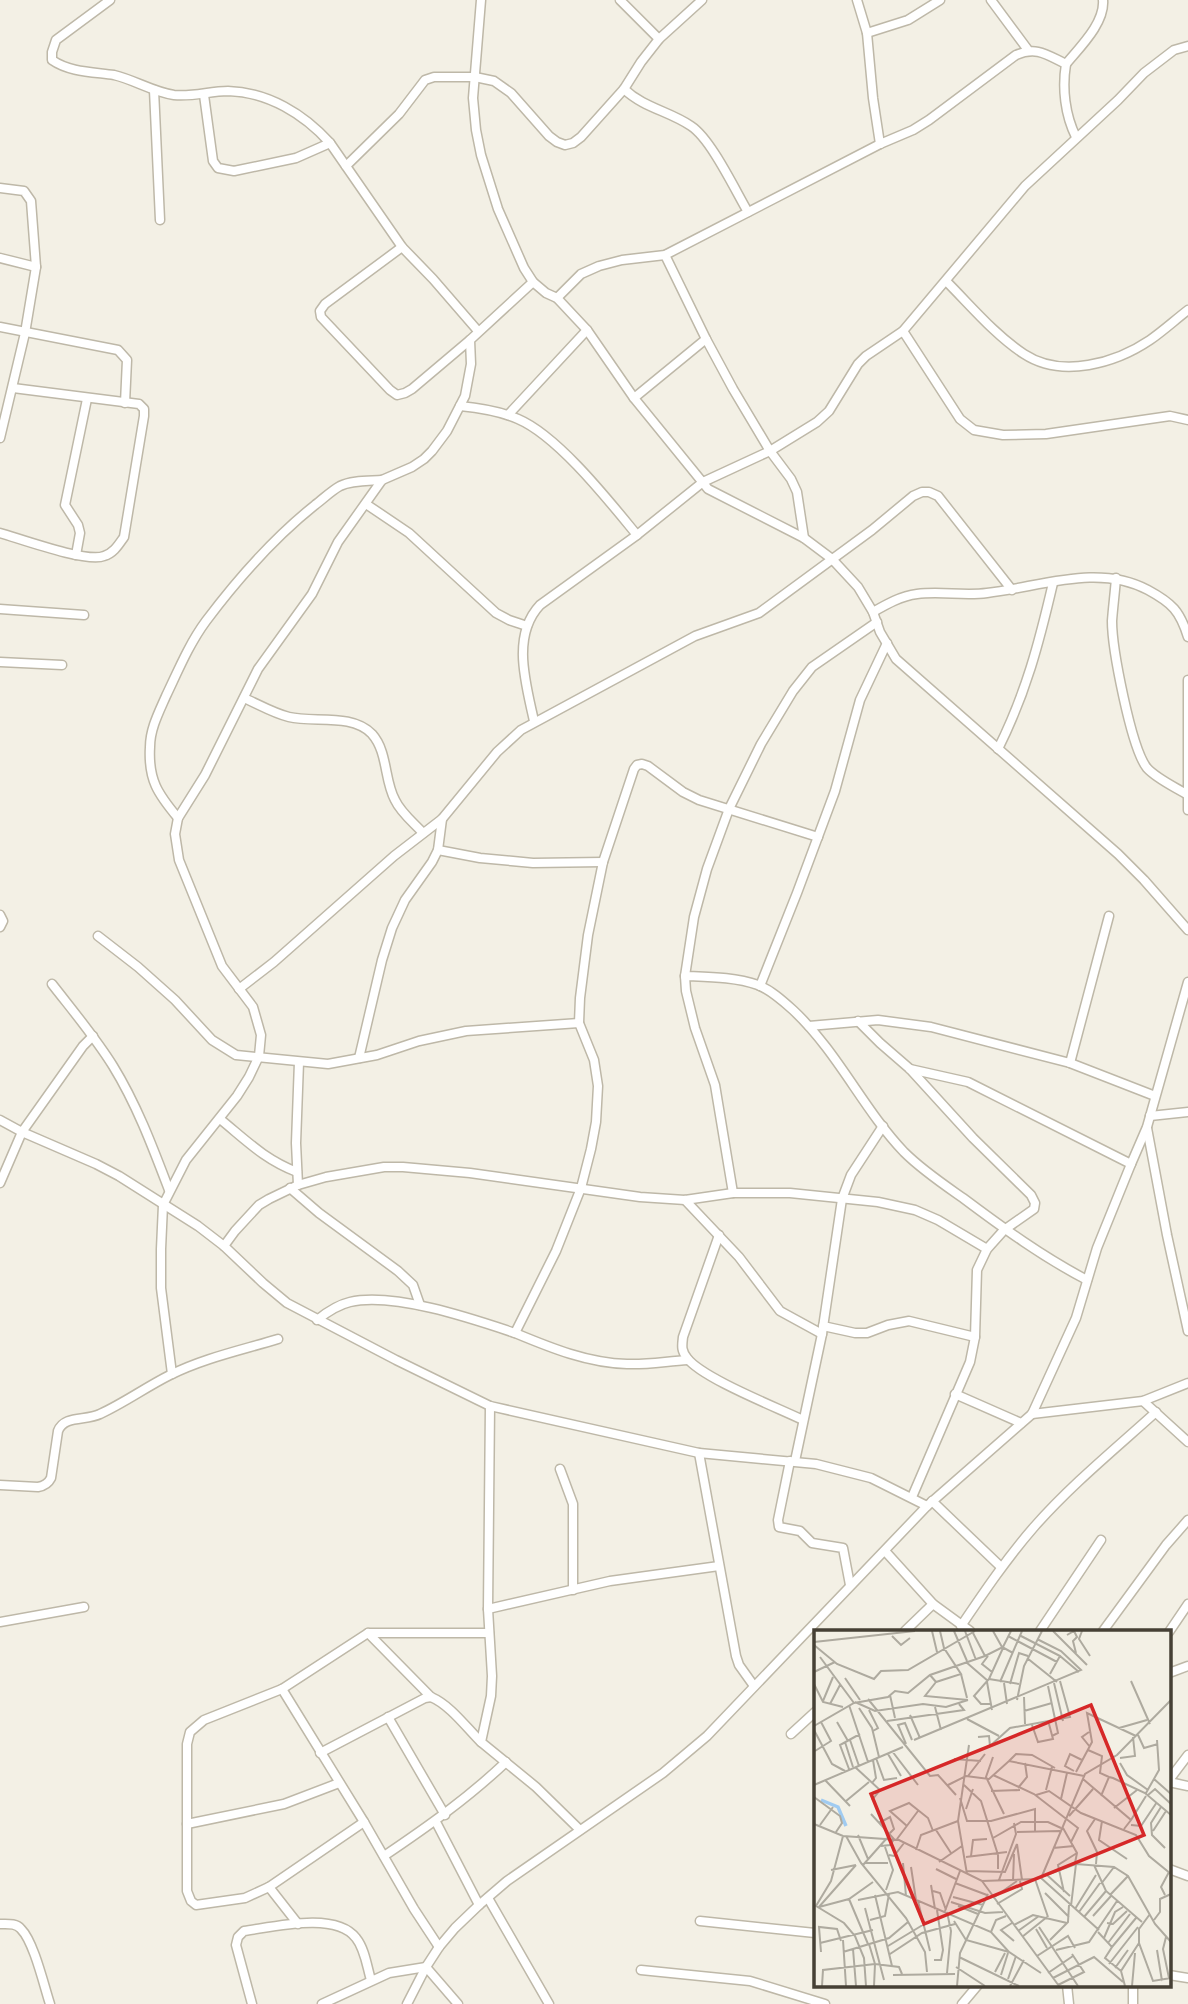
<svg xmlns="http://www.w3.org/2000/svg" width="1188" height="2004" viewBox="0 0 1188 2004" font-family="'Fira Sans',sans-serif">
	<rect width="100%" height="100%" fill="#f3f0e5"/>
	<g fill="none" stroke-linecap="round" stroke-linejoin="round">
		<g stroke="#beb8a8" stroke-width="11">
			<g id="street">
				<path d="M110,0l-54,40 -4,12v8c17,12 41,12 62,15 21,5 39,17 60,20 19,2 36,-4 54,-4 40,1 76,23 102,52l72,104 31,32 45,52"/>
				<polyline points="481,0 473,98 476,130 481,155 498,209 524,268 533,282 546,293 557,298 587,330 634,398 708,489 804,538 832,559 858,587 873,612 880,632 896,659 1118,854 1144,880 1188,930"/>
				<polyline points="620,0 659,39"/>
				<path d="M702,0l-43,39 -18,23 -17,27c20,19 45,22 67,37 20,13 44,64 57,86"/>
				<polyline points="857,0 867,33 873,98 880,144"/>
				<polyline points="991,0 1028,50"/>
				<polyline points="867,33 908,20 940,0"/>
				<path d="M1066,64c14,-17 39,-41 37,-64"/>
				<polyline points="154,90 160,220"/>
				<polyline points="204,95 213,161 218,168 234,171 296,158 330,143"/>
				<polyline points="346,166 399,114 425,80 434,77 475,77 494,81 511,93 549,136 557,142 565,145 573,143 581,137 624,89"/>
				<polyline points="0,188 24,191 31,201 36,267 25,333 0,438"/>
				<polyline points="402,247 325,304 320,311 321,317 390,390 397,395 405,393 412,389 470,340"/>
				<polyline points="665,255 706,339 733,389 770,451 791,479 797,492 804,538"/>
				<polyline points="0,258 36,267"/>
				<path d="M946,281c25,25 49,54 78,73 38,25 92,9 126,-14 13,-9 25,-20 38,-30"/>
				<path d="M557,298l24,-24 18,-8 23,-6 43,-5 215,-111 33,-14 16,-10 87,-65c21,-9 31,0 50,9 -4,24 -1,51 10,73"/>
				<polyline points="0,327 118,350 127,360 125,403"/>
				<polyline points="903,331 960,419 974,430 1003,435 1046,434 1170,416 1188,420"/>
				<polyline points="634,398 706,339"/>
				<path d="M460,406c20,2 40,5 58,13 40,17 91,82 119,116"/>
				<polyline points="508,415 587,330"/>
				<polyline points="366,504 409,533 496,613 509,620 527,626"/>
				<path d="M0,533c21,6 87,30 104,23 10,-3 15,-12 20,-19l20,-121v-7l-5,-5 -126,-16"/>
				<polyline points="76,555 80,533 78,525 65,505 87,399"/>
				<path d="M1116,578c-1,14 -3,29 -4,43 0,27 19,127 35,147 10,11 28,19 41,27"/>
				<polyline points="0,609 84,615"/>
				<path d="M873,612c14,-8 28,-16 44,-18 23,-3 47,2 70,-1 53,-6 111,-30 161,-3 24,13 32,21 40,47"/>
				<polyline points="0,662 62,665"/>
				<polyline points="1188,680 1188,810"/>
				<path d="M244,698c14,6 29,15 45,19 25,6 63,-4 83,17 16,18 12,46 23,66 6,13 19,23 28,33"/>
				<path d="M534,721c-8,-37 -23,-85 6,-116l97,-70 66,-53 67,-31 47,-29 12,-11 29,-47 8,-8 37,-25 122,-145 93,-86 26,-27 30,-23 14,-4"/>
				<path d="M998,749c28,-56 41,-106 55,-166"/>
				<path d="M178,818c-20,-24 -30,-38 -28,-71 0,-18 9,-35 16,-51 12,-25 23,-52 40,-75 30,-40 69,-84 109,-116 8,-6 16,-14 25,-19 12,-6 29,-5 42,-6"/>
				<polyline points="438,850 480,858 533,863 603,862"/>
				<polyline points="0,915 3,921 0,927"/>
				<polyline points="98,936 138,967 175,1000 212,1040 236,1055 328,1064 377,1055 419,1041 466,1031 579,1023"/>
				<path d="M685,976c24,1 50,1 73,9 13,5 25,16 35,25 45,42 70,99 111,142 18,18 39,32 59,46 40,30 80,59 124,82"/>
				<path d="M52,984c21,27 43,53 61,82 24,39 40,82 56,124"/>
				<polyline points="760,986 797,893 835,791 860,700 887,643"/>
				<polyline points="239,989 274,962 394,856 442,819 497,752 521,730 695,636 759,613 872,530 913,496 922,492 929,492 938,496 1012,590"/>
				<polyline points="858,1021 880,1043 910,1069 973,1138 1031,1195 1035,1203 1034,1209 1004,1230 987,1249 977,1270 975,1337 970,1362 912,1497"/>
				<polyline points="809,1026 878,1020 931,1027 1070,1063 1155,1096"/>
				<polyline points="359,1058 382,960 392,928 405,900 432,862 438,850 442,819"/>
				<polyline points="1070,1063 1109,916"/>
				<polyline points="910,1069 968,1082 1131,1164"/>
				<polyline points="1150,1116 1188,1112"/>
				<path d="M220,1119c27,22 44,40 77,53"/>
				<polyline points="0,1120 22,1132 96,1164 119,1176 198,1226 224,1246 263,1283 287,1303 396,1360 490,1406 699,1453 816,1464 871,1478 927,1506"/>
				<polyline points="1147,1128 1167,1235 1188,1331"/>
				<polyline points="0,1183 22,1132 83,1046 93,1036"/>
				<polyline points="298,1185 296,1143 299,1062"/>
				<polyline points="290,1188 319,1213 398,1271 413,1285 420,1305"/>
				<polyline points="733,1193 715,1085 695,1028 686,991 685,976 694,917 707,869 729,809 761,744 793,691 812,667 877,622"/>
				<polyline points="685,1200 739,1257 780,1311 822,1334"/>
				<path d="M719,1235l-36,102c-1,9 -2,13 4,21 15,20 89,49 116,62"/>
				<polyline points="224,1246 235,1231 259,1205 269,1199 298,1185 326,1177 384,1167 403,1167 470,1173 640,1197 685,1200 733,1193 790,1193 878,1202 915,1210 938,1220 987,1249"/>
				<path d="M317,1320c10,-8 20,-15 33,-18 44,-10 123,17 165,31l41,-82 25,-63 10,-39 5,-27 2,-36 -4,-26 -15,-37 1,-25 8,-63 15,-73 31,-93 3,-4 5,-1 6,2 35,26 16,8 119,37"/>
				<polyline points="823,1326 855,1333 867,1333 888,1325 909,1321 975,1337"/>
				<path d="M515,1333c36,15 73,30 112,31 20,1 41,-3 61,-4"/>
				<polyline points="172,1374 161,1288 161,1249 163,1205 186,1160 237,1096 249,1077 259,1056 261,1035 253,1007 222,966 179,860 175,834 178,818 205,775 258,669 312,594 338,542 382,480 412,467 424,459 432,451 447,431 465,396 471,364 470,340 533,282"/>
				<polyline points="955,1394 1021,1423"/>
				<polyline points="1143,1401 1188,1442"/>
				<polyline points="490,1406 488,1609 492,1676 491,1696 481,1742 536,1787 580,1830"/>
				<polyline points="1032,1414 1143,1401 1188,1383"/>
				<polyline points="699,1453 736,1656 739,1665 754,1686"/>
				<polyline points="790,1461 778,1520 779,1527 800,1531 812,1543 843,1548 850,1585"/>
				<polyline points="795,1461 822,1334 842,1199 851,1175 883,1126"/>
				<polyline points="560,1469 573,1504 573,1590"/>
				<path d="M0,1485l38,2c6,-1 10,-3 13,-9l7,-47c6,-16 28,-10 42,-17 24,-11 46,-27 70,-39 34,-17 72,-25 108,-36"/>
				<polyline points="932,1501 1001,1567"/>
				<polyline points="885,1551 933,1604 970,1631"/>
				<polyline points="488,1609 610,1581 719,1566"/>
				<polyline points="0,1622 84,1607"/>
				<path d="M961,1626c23,-34 46,-68 73,-99 37,-42 81,-78 122,-115"/>
				<polyline points="905,1631 933,1604"/>
				<polyline points="1040,1631 1101,1540"/>
				<polyline points="1103,1631 1166,1545 1188,1520"/>
				<polyline points="1169,1632 1188,1604"/>
				<path d="M368,1633l63,64c19,8 35,30 50,45"/>
				<polyline points="1169,1673 1188,1666"/>
				<polyline points="282,1689 364,1822 414,1909 439,1947"/>
				<polyline points="388,1717 445,1815"/>
				<polyline points="791,1734 815,1712"/>
				<polyline points="320,1753 425,1698 431,1697"/>
				<polyline points="1169,1780 1188,1755"/>
				<polyline points="1169,1782 1188,1786"/>
				<polyline points="364,1822 269,1887 245,1898 196,1905 191,1901 187,1891 187,1744 190,1732 204,1720 282,1689 368,1633 489,1633"/>
				<polyline points="436,1822 479,1905"/>
				<polyline points="187,1824 284,1804 339,1783"/>
				<path d="M384,1856c43,-29 84,-58 122,-94"/>
				<polyline points="1169,1869 1188,1876"/>
				<polyline points="269,1887 298,1924"/>
				<polyline points="488,1898 549,2004"/>
				<polyline points="700,1921 815,1933"/>
				<path d="M0,1924c8,0 16,-1 21,5 13,13 23,57 29,75"/>
				<polyline points="641,1970 750,1981 825,2004"/>
				<polyline points="1169,1975 1188,1978"/>
				<polyline points="1067,1985 1069,2004"/>
				<path d="M252,2004l-16,-59 2,-8 6,-6c29,-4 92,-20 112,7 9,11 11,29 15,42"/>
				<polyline points="322,2004 389,1973 426,1967 458,2004"/>
				<polyline points="407,2004 426,1967 439,1947 455,1928 479,1905 507,1881 663,1773 707,1736 927,1506 1032,1414 1076,1318 1097,1248 1131,1164 1147,1127 1188,982"/>
				<polyline points="962,2004 978,1985"/>
				<polyline points="1133,2004 1133,1985"/>
			</g>
		</g>
		<use href="#street" stroke="#fff" stroke-width="8"/>
	</g>
	<g transform="translate(814 1630)">
		<rect width="357" height="357" fill="#f3f0e5"/>
		<path fill="none" stroke="#a0cbf1" stroke-width="3.5" d="M7,170l17,7 8,19"/>
		<path fill="none" stroke="#aeaa9f" stroke-width="2" d="M118,1l5,21M140,1l13,30M151,1l11,29M179,1l9,16 11,6M239,1l34,34M268,1l-3,8 11,17M159,3l12,23M253,5l7,-4 3,6 -4,4 3,12M78,6l9,9 9,-7M194,6l49,26M207,6l39,20 -10,18M0,12l101,-11M0,15l23,19 37,15 7,-8 27,-1 67,-39M174,26l-6,8 10,8M246,26l19,16M6,27l34,46M213,28l30,24M152,32l22,19M0,42l21,-10M147,44l6,24M116,45l6,7 25,-8 -17,-26 -4,-17M31,48l15,22M175,49l30,5M317,51l19,43M122,52l-11,14 43,4M173,52l5,28M186,52l22,-51M190,53l3,21M240,53l9,38M0,54l9,18 20,5M196,54l9,-31 9,3M234,56l10,47 -6,3M76,65l5,23M210,67l1,27M54,69l62,77 8,-1 18,20M203,70l7,-34 18,-35M9,71l10,-24M41,72l20,9 48,-7 23,3 22,-7M16,74l10,-19M177,74h-10l-7,-8 15,-17 14,-31M35,75l19,57M121,77l6,23M45,78l13,20 7,29M55,80l9,18 -5,3M210,81l28,-8M96,85l10,23M153,89l32,17M73,91l77,-11 -5,-6M23,92l11,19M218,95l6,17 15,-3 -4,-15M0,96l40,-23 34,-6 7,-6 13,2 22,-18 55,-19 18,-9 8,-16M305,98l28,-8M0,100l18,34 13,7M275,102l-7,5 8,10M324,105l6,13 14,-4M164,107l11,-1 1,10 20,-18 60,-11 -10,-36M36,110l9,26M100,110l167,-70 -20,-19 -24,-12M31,112l8,25M92,114l-8,-19 7,-2 7,17M274,120l14,6 -2,17 9,4M1,121l16,-10 -10,-19M78,121l26,34M74,124l13,22M179,127l-7,20 18,37M62,128l8,22 13,-2M306,128l15,-2 -2,-19M140,129l27,2M195,131l7,-7 16,1 23,13M306,133l7,12 21,15M41,137l25,23 -8,10M35,139l-9,-24 20,-11M260,141l-9,-5 5,-12 12,6M262,142l16,-30 -5,-29 49,23M179,145l41,19 44,34 -7,14M154,146l17,-22M269,149l48,41 -7,9M340,149l17,15M11,150l25,26M58,153l4,-5 -3,-18M0,155l89,-38M134,155l18,-9 23,3 20,-18 75,15M150,155l17,16 17,54v14M204,158l9,-11 -2,-14M232,160l6,-23M177,161l29,-1M332,163l13,-23 -2,-30M222,165l13,-4 32,22 55,22 13,21 22,18M334,165l7,-6 16,15M287,166l8,-19 4,1 32,15 26,22M0,167l26,19 2,7 -6,9M146,168l7,23h24l44,-12v23M247,169l6,-26M32,171l23,-19M347,177l-10,16 1,12 13,13M300,178l23,-18M152,179l7,-20M57,184l23,25 -4,6 -9,1M255,186l24,-27M281,189l-8,12 10,21 -1,12M317,190l15,-24M288,191l-3,19 28,19M65,193l11,-6 4,12 -4,4M0,194l29,12 56,4 83,41 54,-2 40,-15 38,3 14,9 27,48 16,18M6,195l13,-18M317,195l10,1 16,-24M93,196l-17,-15 19,-8 19,15 5,13M249,198l14,25 -2,10M122,200l15,23M339,201l13,-20M203,202l43,-1M44,205l10,24M29,206l-12,45 -15,25 28,17 11,13 9,22 2,28M32,206l15,27 45,55 19,34 2,20M179,208l28,-16h27l13,6M83,209l21,-28M203,214l5,36M71,217l8,23 -7,20M239,218l21,-2M102,220l5,-15 37,-14M75,225l5,1 10,-13M157,226l2,-16 14,-1M152,227l41,-5M125,232l23,-16M51,233h23M89,233l3,33M49,235l24,-27M280,235l12,26 36,31M97,237l5,33M122,239l20,10M17,240l25,-5M153,241l38,1 12,-28M153,244l-9,-53 11,-76M233,245l23,21M228,246l43,-102 32,-19 54,-55M227,248l58,52M221,249l13,38M185,250l17,-46 -2,-11M168,251l77,105M199,251l1,-27M141,253l32,12M287,254l13,-17M117,255l4,24M119,261l7,2 6,17M250,262l-6,-27 19,-12M231,263l24,24M61,265l17,71M296,265l18,-19M351,265l-4,-8 8,-15M139,267l30,8M179,268l24,-17M35,269l19,45M44,270l40,-8 93,40 18,20M104,271l12,50M137,272l34,11 18,-1M183,274l25,-15 -2,-8M144,276l20,8M257,276l5,-42M5,277l30,-8 24,-17M4,278l38,-43M51,278l19,72M261,279l21,-34M131,281l15,-40M133,282l4,19 -4,42M265,282l21,-29M336,284l-11,15v14l14,38 18,-3M279,286l18,-20M270,287l22,-26M56,290l15,-4 4,-22M340,290l6,-8v-13l11,-5M140,291l12,19 43,12 32,21M198,293l-11,7 13,11M293,293l6,1 14,-13M200,295l19,-10 34,8M225,297l39,59M222,299l11,19M204,301l21,-15M177,302l5,-12 10,-4M284,302l14,15 -7,11 16,13M208,307l25,-20M352,307l-3,12 6,29M290,308l11,-26 8,-5M29,310l3,46M236,310l18,-18 1,-17M6,313l53,-13M294,313l22,-29M55,314l6,20 -1,22M74,316l38,-23M298,317l24,-29M39,319l3,37M242,320l33,-8 28,-41M343,320l5,31M7,322l-2,-25 18,2 4,12M29,322l46,-14 19,-16M76,324l32,-21 33,-9M223,326l31,-20 7,12M145,327l60,29M120,330h7l2,-10 -6,-40M295,334l29,-37M142,337l29,19M301,338l13,-18M181,342l10,-19M234,343l25,-17M79,345l62,-1M187,345l7,-22M239,348l41,-21 29,25M194,349l8,-23M244,355l26,-13 -12,-18M8,356l1,-16 52,-6 24,3 3,7M143,356l3,-33 28,-59M196,356l14,-26M311,356l-4,-15 18,-28M318,356l3,-33"/>
		<path fill="#d62828" fill-opacity="0.15" stroke="#d62828" stroke-width="3.5" d="M277,75l53,130 -220,89 -53,-130z"/>
		<rect width="357" height="357" fill="none" stroke="#464035" stroke-width="3.5"/>
	</g>
</svg>
